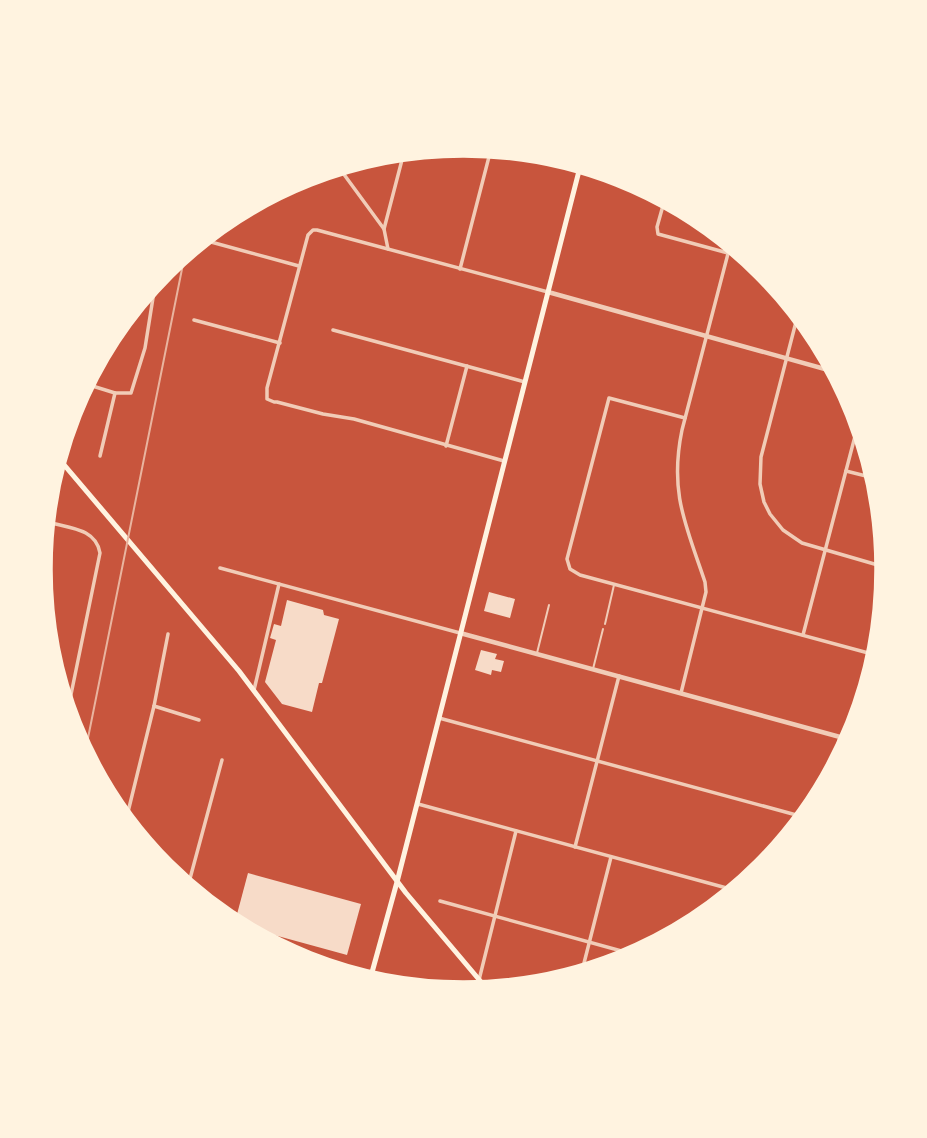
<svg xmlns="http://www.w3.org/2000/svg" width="927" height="1138" viewBox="0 0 927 1138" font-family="Cabin,sans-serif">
	<rect width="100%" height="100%" fill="#c8553d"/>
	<g fill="#f7dbc8">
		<polygon points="489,592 515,599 510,618 484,611"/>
		<polygon points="287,600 323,610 324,615 339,619 322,683 319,683 312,712 282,704 265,682 276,640 270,638 274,624 281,626"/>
		<polygon points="481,650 497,654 495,659 504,661 501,672 492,670 491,675 475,670"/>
		<polygon points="248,873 361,904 347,955 252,929 236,918"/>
	</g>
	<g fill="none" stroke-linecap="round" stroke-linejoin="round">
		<g stroke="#f1ccb7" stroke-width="2">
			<polyline points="605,624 614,585"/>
			<polyline points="537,653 549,605"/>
			<polyline points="593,669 603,629"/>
		</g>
		<g stroke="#f1ccb7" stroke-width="3.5">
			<polyline points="340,169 384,229 388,249"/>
			<polyline points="664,202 657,227 658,234 728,253"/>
			<polyline points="384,229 403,156"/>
			<polyline points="211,242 299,266"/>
			<polyline points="460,269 491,149"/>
			<polyline points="797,318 761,457 760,484 764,502 770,514 783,530 802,543 888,568"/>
			<polyline points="194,320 280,343"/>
			<polyline points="333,330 525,382"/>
			<polyline points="86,384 115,393 131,393 145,348 156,279"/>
			<polyline points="685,418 609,398 567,559 570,569 580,575 872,654"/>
			<polyline points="446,446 467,366"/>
			<polyline points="100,456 115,393"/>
			<polyline points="504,461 354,419 323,414 277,402 274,402 267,399 267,388 308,235 313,230 317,230 548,292"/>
			<polyline points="846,471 870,477"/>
			<path d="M48,522c20,6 48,6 52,31l-33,161"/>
			<polyline points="220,568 460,633"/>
			<polyline points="803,635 859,421"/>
			<polyline points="254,690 279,584"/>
			<path d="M681,693l25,-101 -1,-10c-19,-57 -36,-89 -23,-152l48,-184"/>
			<polyline points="154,706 199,720"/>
			<polyline points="439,718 800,816"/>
			<polyline points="831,770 840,737"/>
			<polyline points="418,804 734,890"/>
			<polyline points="127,816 154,706 168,634"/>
			<polyline points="575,847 619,676"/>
			<polyline points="188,886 222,760"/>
			<polyline points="440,901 636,955"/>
			<polyline points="284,951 372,975"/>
			<polyline points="582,971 611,857"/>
			<polyline points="474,992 479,980 516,831"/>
		</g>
		<g stroke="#f1ccb7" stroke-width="4.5">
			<polyline points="548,292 832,371"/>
			<polyline points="460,633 851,740"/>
		</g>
		<g stroke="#fff3e0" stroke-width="5">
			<polyline points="60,460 239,671 406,893 487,989"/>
			<polyline points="371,976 397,882 580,167"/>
		</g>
		<polyline stroke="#e9b49f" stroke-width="2" points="85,753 185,254"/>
	</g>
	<path d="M0 0H927V1138H0ZM463 156H464A412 412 0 0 1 876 568V570A412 412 0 0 1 464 982H463A412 412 0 0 1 51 570V568A412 412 0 0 1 463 156Z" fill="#fff3e0" fill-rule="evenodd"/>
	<path fill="none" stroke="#fff3e0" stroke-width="3.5" d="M463 156H464A412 412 0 0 1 876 568V570A412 412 0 0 1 464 982H463A412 412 0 0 1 51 570V568A412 412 0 0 1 463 156Z"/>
</svg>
